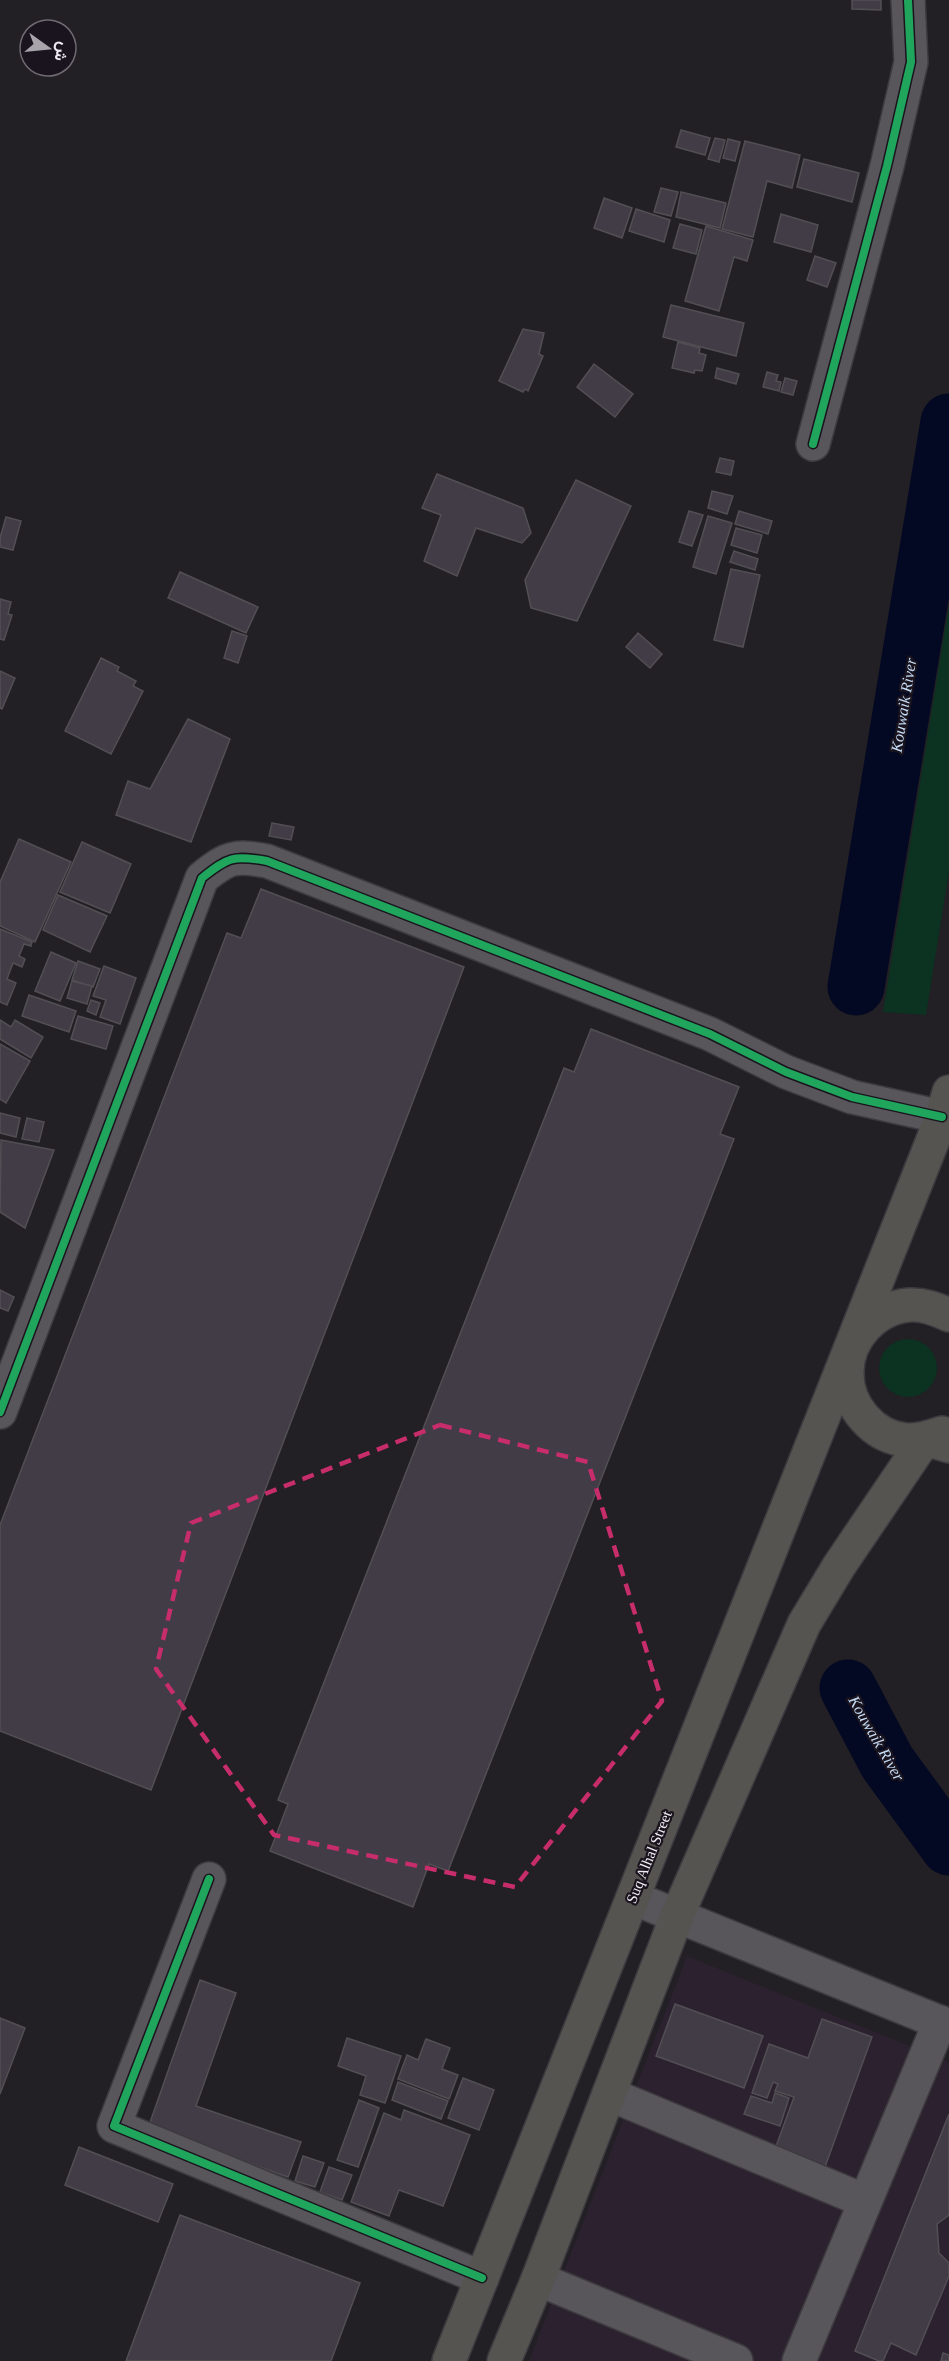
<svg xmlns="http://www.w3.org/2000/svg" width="949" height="2361" viewBox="0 0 949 2361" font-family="'Times New Roman',Vazirmatn,serif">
	<rect width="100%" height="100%" fill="#221f25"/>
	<polygon fill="#2c222f" points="687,1956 949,2062 949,2361 529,2361"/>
	<g fill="#0c3221">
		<polygon points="949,604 949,871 926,1015 883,1012"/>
		<circle cx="908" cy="1368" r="29"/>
	</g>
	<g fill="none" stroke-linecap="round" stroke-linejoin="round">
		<g stroke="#030922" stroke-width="57">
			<polyline points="856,987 949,422"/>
			<polyline points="848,1688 887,1762 949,1847"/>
		</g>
	</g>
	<g fill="#423c47" stroke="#524f54" stroke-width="1.5">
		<polygon points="852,0 881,0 881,10 852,9"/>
		<polygon points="681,130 710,138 705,155 676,147"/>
		<polygon points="715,138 725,140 719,162 708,159"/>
		<polygon points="728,139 740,142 735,161 723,158"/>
		<polygon points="745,141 800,155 792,188 767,181 753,237 722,229"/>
		<polygon points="804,159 859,173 852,202 797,187"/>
		<polygon points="661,188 678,192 671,216 654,212"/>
		<polygon points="681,192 726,203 720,228 676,217"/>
		<polygon points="604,198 632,208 622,238 594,228"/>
		<polygon points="636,209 670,220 664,242 629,231"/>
		<polygon points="781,214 818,225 811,252 774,242"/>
		<polygon points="680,224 702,230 696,254 673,248"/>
		<polygon points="706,226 753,240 747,261 734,257 719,311 685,301"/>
		<polygon points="815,256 836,263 827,287 807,280"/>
		<polygon points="671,305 744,323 736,356 663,337"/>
		<polygon points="523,329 544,333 539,354 543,356 528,391 525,389 523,392 499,381"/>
		<polygon points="678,342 700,348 699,353 706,355 702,371 695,370 694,373 672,368"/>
		<polygon points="594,364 633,394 615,417 577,387"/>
		<polygon points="717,368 739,374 736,384 715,378"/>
		<polygon points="767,372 778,375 776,381 781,382 779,391 763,387"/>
		<polygon points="785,378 797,381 793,395 781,392"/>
		<polygon points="720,458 734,461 731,475 716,472"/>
		<polygon points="437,474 523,508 531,533 522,543 476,528 457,576 424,561 441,515 422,508"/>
		<polygon points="576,480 631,506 577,621 531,608 525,580"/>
		<polygon points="712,491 733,496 727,514 708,508"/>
		<polygon points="689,511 703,515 692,546 679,542"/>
		<polygon points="739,511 772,521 768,534 735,524"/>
		<polygon points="708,516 732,523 716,574 693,567"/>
		<polygon points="6,517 21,521 13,550 0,547 0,538"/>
		<polygon points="736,528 762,535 757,553 731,545"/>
		<polygon points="734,551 758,559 755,570 730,562"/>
		<polygon points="731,569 760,575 743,647 714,640"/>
		<polygon points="180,572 258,607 246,633 168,598"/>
		<polygon points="0,599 11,602 8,614 12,615 4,640 0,639"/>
		<polygon points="232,631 247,636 238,663 224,658"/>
		<polygon points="638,633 662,654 650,668 626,647"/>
		<polygon points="101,658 119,667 117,671 136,681 133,686 143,691 111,754 65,731"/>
		<polygon points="0,671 15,678 2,709 0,708"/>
		<polygon points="188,719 230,739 191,842 116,815 128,781 150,789"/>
		<polygon points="272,823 294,827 291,840 269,836"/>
		<polygon points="19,839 71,862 35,942 0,926 0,882"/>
		<polygon points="82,842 131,864 110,913 60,892"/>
		<polygon points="261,889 464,967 151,1790 0,1731 0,1525 227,933 241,938"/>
		<polygon points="58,895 107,916 90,952 43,930"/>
		<polygon points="0,929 32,942 31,946 24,944 19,956 25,959 22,967 13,963 7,979 16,983 7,1005 0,1002"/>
		<polygon points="51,952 76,963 60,1001 35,991"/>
		<polygon points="78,961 100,969 93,987 72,980"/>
		<polygon points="104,966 136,978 120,1024 100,1017 106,1000 93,996"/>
		<polygon points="72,981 92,986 87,1004 67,998"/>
		<polygon points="29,995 76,1011 69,1032 22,1016"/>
		<polygon points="91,1000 100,1003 96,1015 87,1011"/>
		<polygon points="78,1016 113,1026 106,1049 71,1039"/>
		<polygon points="0,1020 11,1027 15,1020 43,1037 31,1058 0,1039"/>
		<polygon points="591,1029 739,1087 720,1134 734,1139 448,1871 429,1864 413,1907 270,1851 288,1804 278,1800 564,1068 574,1072"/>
		<polygon points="0,1044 30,1061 6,1103 0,1099"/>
		<polygon points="0,1113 20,1118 16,1137 0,1133"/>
		<polygon points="27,1118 44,1122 39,1142 22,1139"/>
		<polygon points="1,1140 54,1150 25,1228 0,1212"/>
		<polygon points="0,1290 14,1297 8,1311 0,1308"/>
		<polygon points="200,1980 236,1993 196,2106 301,2142 288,2177 148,2128"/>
		<polygon points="675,2004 763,2036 744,2088 656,2056"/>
		<polygon points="0,2018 25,2028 0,2094"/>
		<polygon points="822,2019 872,2037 825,2167 775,2149 794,2097 775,2091 778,2084 773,2082 767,2098 752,2093 769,2044 808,2058"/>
		<polygon points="347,2038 401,2056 385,2103 360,2095 366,2076 338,2066"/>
		<polygon points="426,2039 450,2048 442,2069 458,2075 449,2099 398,2079 407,2055 418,2060"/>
		<polygon points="463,2078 494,2090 479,2130 448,2118"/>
		<polygon points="398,2082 448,2101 441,2119 392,2100"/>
		<polygon points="775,2093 789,2098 780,2126 744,2114 751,2096 772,2103"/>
		<polygon points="359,2100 379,2108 358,2167 337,2160"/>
		<polygon points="404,2110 470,2135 443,2206 399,2190 389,2216 351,2202 384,2113 401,2120"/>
		<polygon points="949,2114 949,2215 937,2224 939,2253 949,2263 949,2276 916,2355 891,2343 883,2361 879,2361 855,2351"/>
		<polygon points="79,2147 173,2184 158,2222 65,2185"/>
		<polygon points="303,2156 324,2163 315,2187 295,2181"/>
		<polygon points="329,2167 352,2175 342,2200 320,2192"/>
		<polygon points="180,2215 360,2283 331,2361 126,2361"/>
		<polygon points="943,2353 949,2355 949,2361 941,2361"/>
	</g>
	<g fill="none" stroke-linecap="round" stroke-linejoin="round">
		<g stroke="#3d3a3f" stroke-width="36">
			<g id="minor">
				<polyline points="813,444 887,166 911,62 908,0"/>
				<path d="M0,1412l202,-534c26,-21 32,-23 65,-17l443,173 76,38 66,25 90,20"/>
				<polyline points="209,1879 114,2126 482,2278"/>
				<polyline points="633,1898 949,2026"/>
				<polyline points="609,2094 865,2201"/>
				<polyline points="538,2279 736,2361"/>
				<polyline points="799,2361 940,2022"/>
			</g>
		</g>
		<g stroke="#3d3a3f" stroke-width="36">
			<g id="major">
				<path d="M942,1433c-12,4 -23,8 -36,7 -33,-3 -59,-34 -59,-66 -1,-35 28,-66 62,-69 14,-1 27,4 40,10"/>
				<polyline points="449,2361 942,1117 949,1092"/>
				<polyline points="504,2361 538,2279 677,1916 804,1624 839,1566 925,1439 949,1446"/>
			</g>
		</g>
		<use href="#minor" stroke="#58565b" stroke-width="33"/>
		<use href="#major" stroke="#555450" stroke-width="33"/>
		<g stroke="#1a141e" stroke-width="11">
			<g id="cycleway">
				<polyline points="813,444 887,166 911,62 908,0"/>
				<path d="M0,1412l202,-534c26,-21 32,-23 65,-17l443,173 76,38 66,25 90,20"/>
				<polyline points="209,1879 114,2126 482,2278"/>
			</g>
		</g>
		<use href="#cycleway" stroke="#20a55d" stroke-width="8"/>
	</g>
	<path fill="none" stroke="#c72d6a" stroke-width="4.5" stroke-dasharray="12 8" stroke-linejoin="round" d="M440,1425l148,37 74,239 -147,186 -241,-52 -118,-166 35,-146z"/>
	<g text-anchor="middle" stroke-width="4.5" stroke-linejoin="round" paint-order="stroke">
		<g font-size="15" fill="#f0ebf3" stroke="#1a141e">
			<text transform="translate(649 1857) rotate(-68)" y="5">Suq Alhal Street</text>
		</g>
		<g font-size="16" font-style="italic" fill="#c6ddf8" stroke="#1a141e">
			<text transform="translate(903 705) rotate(-81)" y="6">Kouwaik River</text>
			<text transform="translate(877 1738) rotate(60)" y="6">Kouwaik River</text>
		</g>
	</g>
	<g transform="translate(48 48) rotate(105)"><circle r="28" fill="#1a141e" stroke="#706a73" stroke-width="1.5"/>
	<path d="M0-4.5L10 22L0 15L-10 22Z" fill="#a8a4ab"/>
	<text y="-9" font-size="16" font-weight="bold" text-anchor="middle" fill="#f0ebf3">ش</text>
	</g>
</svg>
